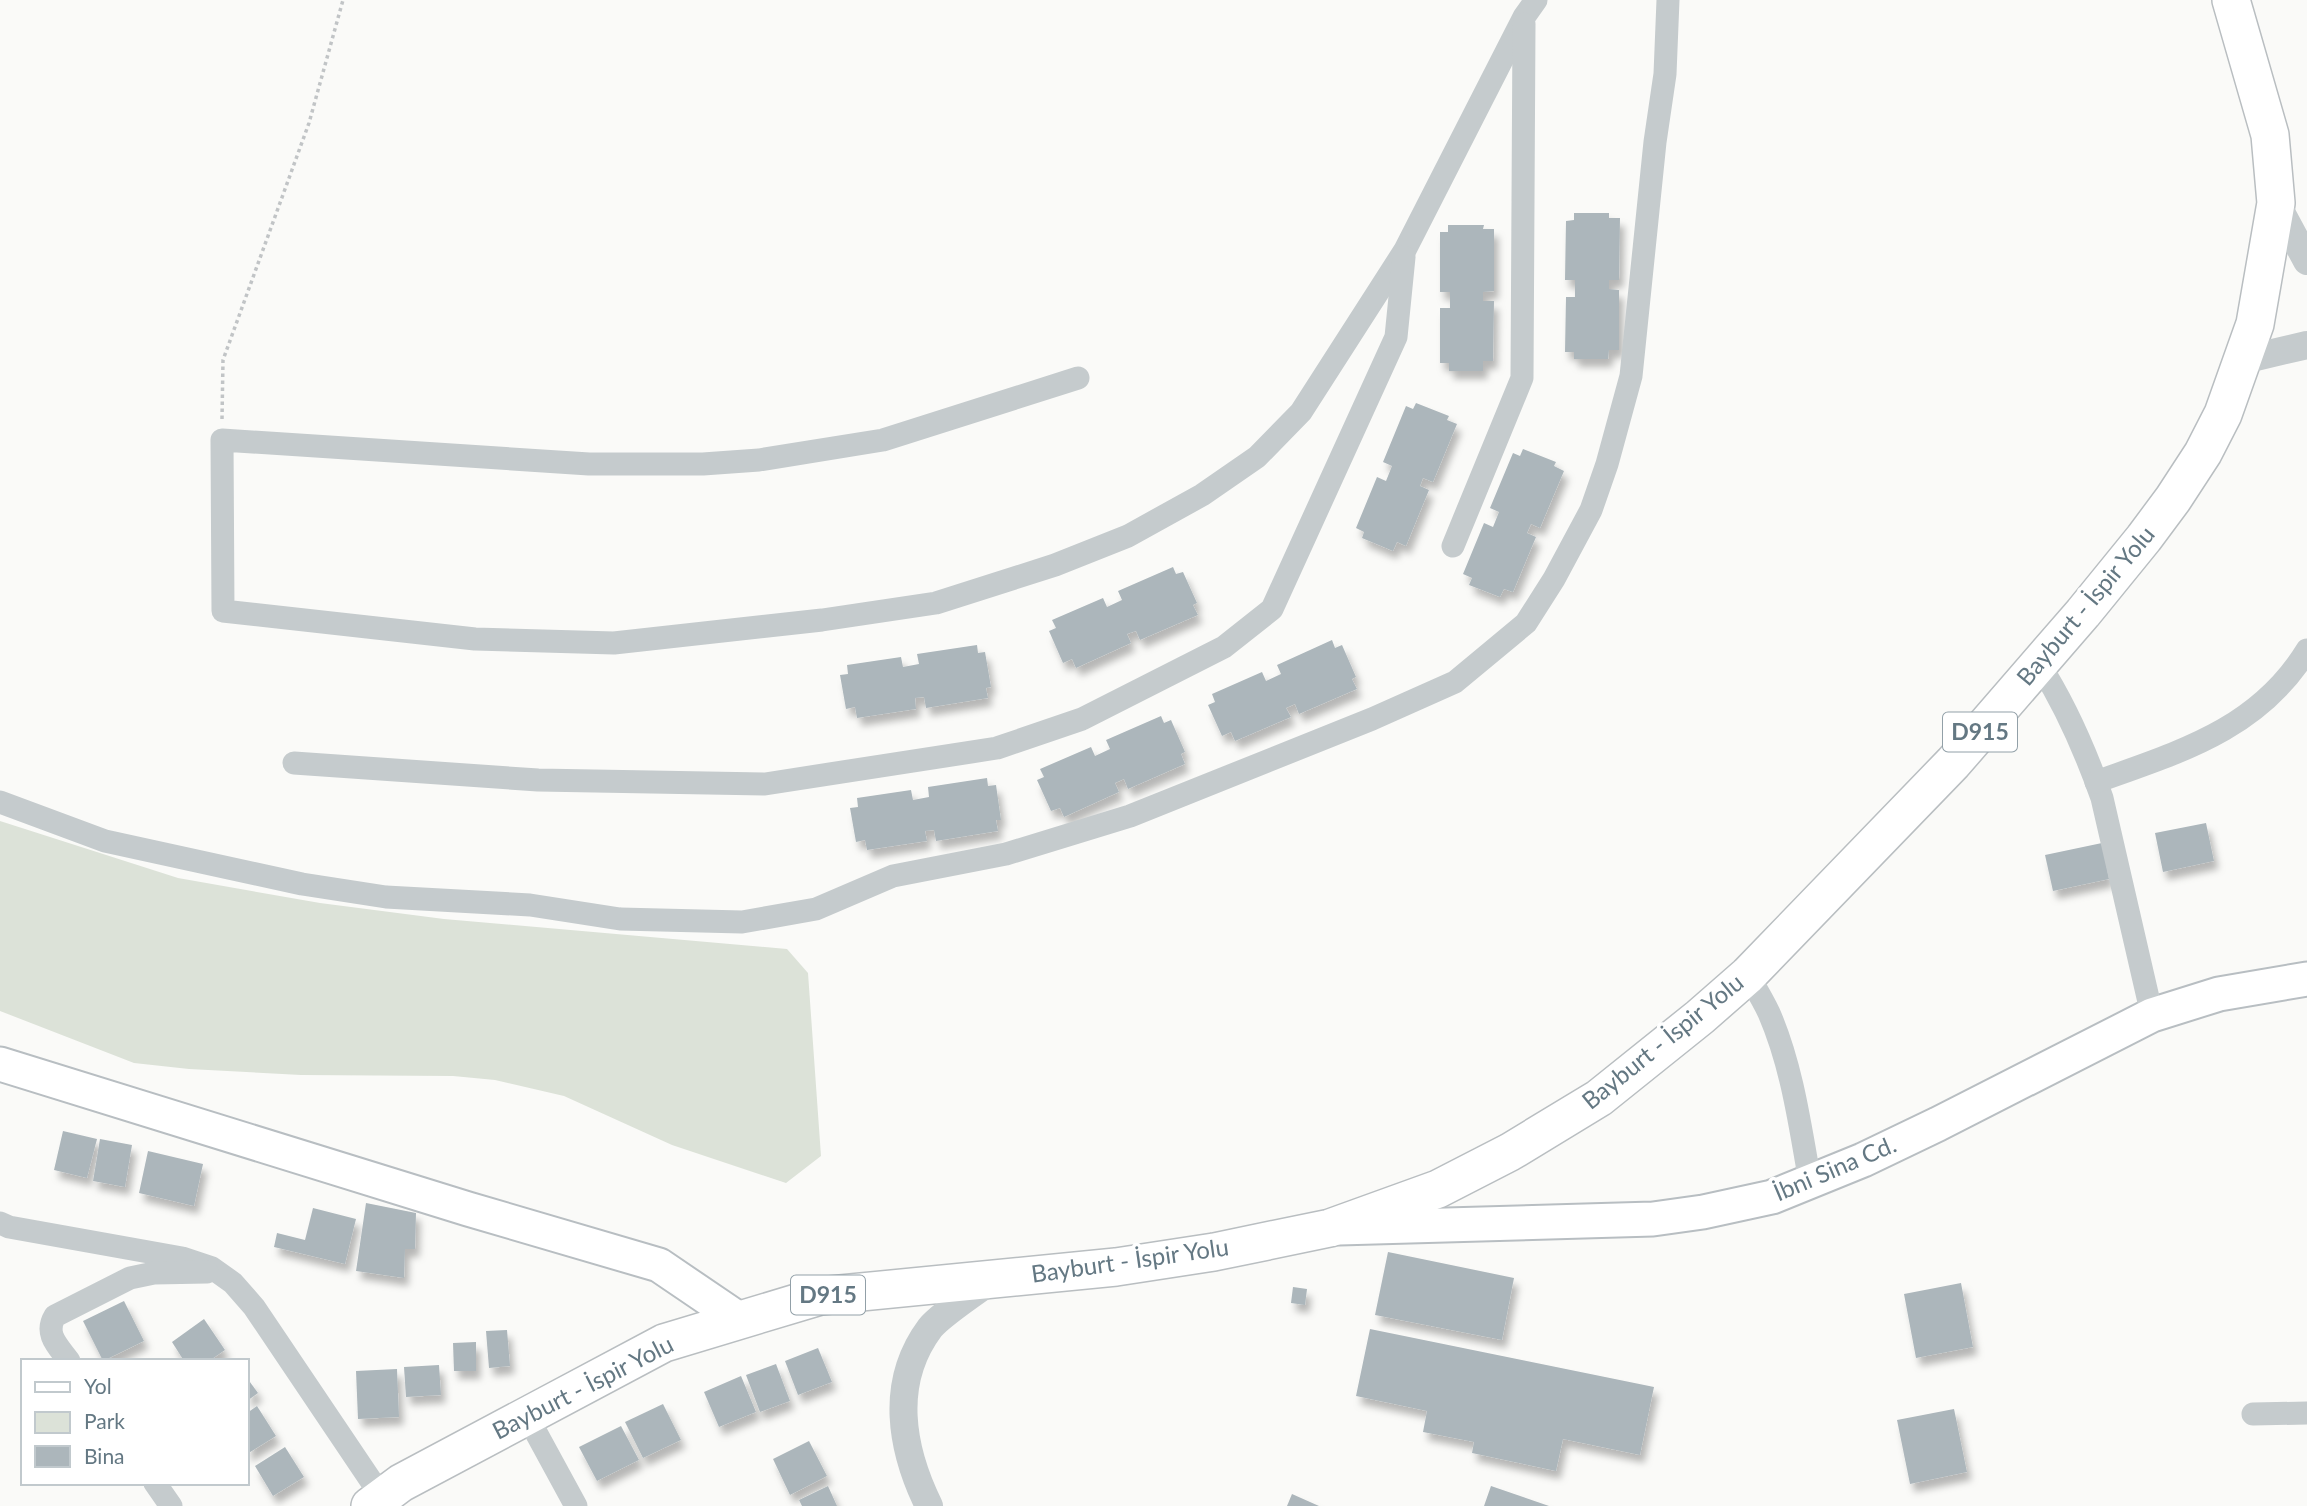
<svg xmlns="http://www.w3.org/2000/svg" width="2307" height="1506" viewBox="0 0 2307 1506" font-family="Lato,sans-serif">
	<defs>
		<filter id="shadow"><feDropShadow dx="4.5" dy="8" stdDeviation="3.5" flood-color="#0004"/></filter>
	</defs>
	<rect width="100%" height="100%" fill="#fafaf8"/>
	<polygon fill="#dce2d8" points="0,821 178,878 320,903 444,919 787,949 808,973 821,1156 786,1183 672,1145 564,1096 495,1080 453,1076 301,1075 189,1069 134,1063 0,1011"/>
	<g fill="#acb6bb" filter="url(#shadow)">
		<polygon points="1574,213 1609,213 1609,218 1620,218 1619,280 1609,280 1609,289 1619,290 1619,350 1609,350 1608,359 1574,359 1574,352 1565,352 1566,297 1575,297 1575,280 1565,280 1566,221 1574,220"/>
		<polygon points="1448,225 1484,225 1483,229 1494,229 1494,291 1483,292 1483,301 1494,301 1493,361 1483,361 1483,371 1449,371 1449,363 1440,363 1440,308 1450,308 1450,292 1440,292 1440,232 1448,232"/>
		<polygon points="1416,403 1449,416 1447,420 1457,424 1433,482 1423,478 1420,486 1429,490 1406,546 1397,542 1393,551 1362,538 1364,532 1356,528 1377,477 1386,481 1392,466 1383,462 1406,406 1413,409"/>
		<polygon points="1523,449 1556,462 1554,466 1564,471 1540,528 1531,524 1527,533 1536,537 1513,592 1504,589 1500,597 1469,585 1472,578 1463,574 1484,523 1493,527 1499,512 1490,508 1513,453 1520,456"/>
		<polygon points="1173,567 1176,574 1183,572 1197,603 1193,605 1198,615 1140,640 1136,631 1127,634 1131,643 1076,668 1072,659 1063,663 1049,631 1056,628 1052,620 1103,598 1107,607 1122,600 1118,591"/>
		<polygon points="1332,640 1335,648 1342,645 1356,677 1352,679 1357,689 1299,714 1295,704 1286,708 1291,717 1235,741 1231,732 1222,736 1208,705 1215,702 1212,694 1262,672 1266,681 1281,674 1277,665"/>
		<polygon points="977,645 978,653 985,652 991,687 986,688 988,698 926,708 924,697 915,698 916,709 857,718 855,707 846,709 840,675 848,674 847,665 901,657 903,667 919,664 917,654"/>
		<polygon points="1161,716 1164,723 1171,720 1185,752 1181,754 1185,764 1128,789 1124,779 1115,783 1119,792 1064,817 1060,808 1051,811 1037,780 1044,777 1040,769 1091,747 1095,756 1110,749 1106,740"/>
		<polygon points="987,778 988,786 996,785 1001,820 996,820 998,831 936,841 934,830 925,831 927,841 867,850 865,840 856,842 850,808 858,807 857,798 911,790 913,800 929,797 928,787"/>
		<polygon points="2206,823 2214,861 2163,872 2155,833"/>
		<polygon points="2102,843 2109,879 2053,891 2045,855"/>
		<polygon points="63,1131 97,1139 87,1178 54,1170"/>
		<polygon points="100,1139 132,1145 125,1187 93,1181"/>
		<polygon points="148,1151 203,1164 194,1206 139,1193"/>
		<polygon points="366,1203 416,1213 415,1249 405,1249 404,1278 356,1271"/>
		<polygon points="313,1208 356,1219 345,1264 274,1247 277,1233 305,1240"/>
		<polygon points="1388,1252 1514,1278 1502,1340 1375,1315"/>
		<polygon points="1961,1283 1973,1347 1916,1358 1904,1294"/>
		<polygon points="1293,1287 1307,1289 1305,1305 1291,1303"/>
		<polygon points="124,1301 144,1341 103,1361 83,1321"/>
		<polygon points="204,1319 225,1350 209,1361 184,1361 172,1342"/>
		<polygon points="1370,1329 1654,1387 1640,1455 1563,1439 1556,1471 1472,1453 1474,1442 1423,1432 1427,1411 1356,1396"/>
		<polygon points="507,1330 510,1366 489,1368 486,1331"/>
		<polygon points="476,1342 476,1371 454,1371 453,1343"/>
		<polygon points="818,1348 832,1382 798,1395 785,1361"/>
		<polygon points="776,1364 790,1401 760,1412 746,1375"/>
		<polygon points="439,1365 441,1395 406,1397 404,1367"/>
		<polygon points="397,1369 399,1417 358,1419 356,1371"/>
		<polygon points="741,1376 756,1412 719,1427 704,1392"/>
		<polygon points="247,1378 258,1393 247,1401"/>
		<polygon points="663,1404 681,1440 643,1458 625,1422"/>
		<polygon points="257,1406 276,1436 247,1454 247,1413"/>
		<polygon points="1954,1409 1967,1472 1910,1484 1897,1420"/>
		<polygon points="621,1426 639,1460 597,1481 579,1447"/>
		<polygon points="809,1441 827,1476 790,1495 773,1459"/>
		<polygon points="285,1447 304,1477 273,1496 255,1466"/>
		<polygon points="828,1486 837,1506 802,1506 799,1500"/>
		<polygon points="1491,1486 1549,1506 1484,1506"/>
		<polygon points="1292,1494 1319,1506 1287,1506"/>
	</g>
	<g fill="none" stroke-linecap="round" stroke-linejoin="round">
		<g stroke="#b8bec2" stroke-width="37">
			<g id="secondary">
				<polyline points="0,1064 468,1209 659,1265 740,1320"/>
				<polyline points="1339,1228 1653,1219 1703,1212 1772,1197 1863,1160 1938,1124 2152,1015 2219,994 2307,979"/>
			</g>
		</g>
		<g stroke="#b9bec1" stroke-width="40">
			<polyline id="primary" points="370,1506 401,1483 664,1343 820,1296 1116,1267 1214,1252 1330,1228 1438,1189 1510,1152 1599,1098 1700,1017 1748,975 1953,763 2083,613 2144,538 2173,499 2203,453 2223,414 2255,324 2276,203 2270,135 2231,0"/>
		</g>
		<polyline stroke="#c1c4c6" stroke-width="3.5" stroke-dasharray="3.5 3.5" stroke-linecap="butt" points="222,419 223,360 309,123 343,0"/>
		<g stroke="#c5cbcd" stroke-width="23">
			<polyline points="1078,378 883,440 759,460 703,464 589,464 222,440 223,611 475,639 614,643 822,620 936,603 1055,565 1128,536 1202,495 1257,457 1301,412 1405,250 1524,17 1536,0"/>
			<polyline points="1453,546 1522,378 1524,24"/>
			<path d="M2039,664c27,42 46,86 63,134l50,217"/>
			<polyline points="294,763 538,780 765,784 997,748 1082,719 1224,647 1272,609 1396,337 1404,257"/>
			<path d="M2096,782c83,-30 162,-52 211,-132"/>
			<polyline points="0,802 105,841 302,884 386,897 530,905 620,919 742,922 816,909 893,876 1006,854 1130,816 1372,719 1455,682 1526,623 1554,579 1591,510 1607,464 1631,376 1655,142 1665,74 1668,0"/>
			<path d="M1748,975c7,12 15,25 21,38 23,53 31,112 41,169"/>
			<polyline points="0,1223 9,1227 182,1258 212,1268 233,1283 254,1307 388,1506"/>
			<path d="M69,1361c-11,-15 -25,-27 -14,-45l75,-38 24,-5 53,-1"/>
			<polyline points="2253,1414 2307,1413"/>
			<polyline points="527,1416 576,1506"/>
			<polyline points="155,1483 171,1506"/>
		</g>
		<g stroke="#c5cbcd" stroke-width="28">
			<polyline points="2276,203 2307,261"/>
			<polyline points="2243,360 2307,345"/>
			<path d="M929,1506c-28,-57 -40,-123 1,-178 10,-13 48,-38 63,-49"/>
		</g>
		<use href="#secondary" stroke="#fff" stroke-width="33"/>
		<use href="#primary" stroke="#fff" stroke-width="37"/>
	</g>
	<g text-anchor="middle" stroke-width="7" stroke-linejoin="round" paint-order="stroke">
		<g fill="#fff" stroke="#92a0a8" stroke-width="2">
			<rect x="1943" y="712.5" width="74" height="39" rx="5"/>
			<rect x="791" y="1275.5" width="74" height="39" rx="5"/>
		</g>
		<g font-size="23" font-weight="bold" fill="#647883">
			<text x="1980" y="740">D915</text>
			<text x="828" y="1303">D915</text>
		</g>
		<g font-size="24" fill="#647883" stroke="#fff">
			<text transform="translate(2086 606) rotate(-50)" y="8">Bayburt - İspir Yolu</text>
			<text transform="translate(1663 1042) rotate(-39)" y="8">Bayburt - İspir Yolu</text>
			<text transform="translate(1835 1169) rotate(-23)" y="8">İbni Sina Cd.</text>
			<text transform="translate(1130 1261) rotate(-8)" y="8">Bayburt - İspir Yolu</text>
			<text transform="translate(583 1388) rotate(-27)" y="8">Bayburt - İspir Yolu</text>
		</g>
	</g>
	<rect x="21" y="1359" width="228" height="126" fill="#ffffff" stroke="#c1c9cd" stroke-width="2"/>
	<rect x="35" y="1382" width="35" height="10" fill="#ffffff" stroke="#c1c9cd" stroke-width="2"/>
	<text x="84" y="1394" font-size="21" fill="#647883">Yol</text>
	<rect x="35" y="1412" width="35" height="21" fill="#dce2d8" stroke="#c1c9cd" stroke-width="2"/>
	<text x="84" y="1429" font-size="21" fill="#647883">Park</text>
	<rect x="35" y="1446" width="35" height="21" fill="#acb6bb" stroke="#c1c9cd" stroke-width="2"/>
	<text x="84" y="1464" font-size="21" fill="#647883">Bina</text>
</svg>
